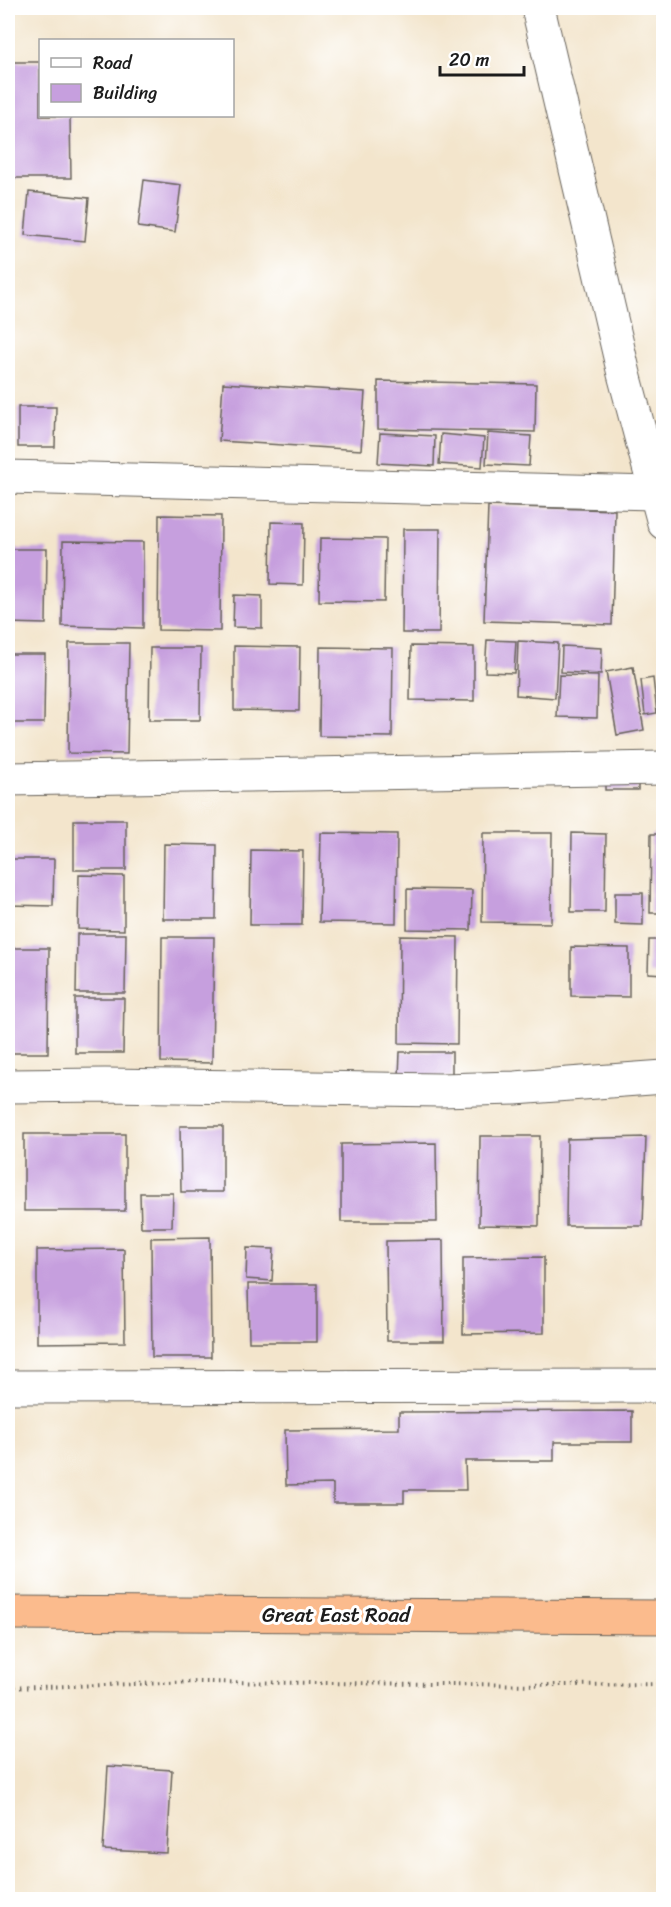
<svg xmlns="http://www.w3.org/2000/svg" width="671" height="1907" viewBox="0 0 671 1907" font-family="Sriracha,sans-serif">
	<rect width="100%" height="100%" fill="#fff"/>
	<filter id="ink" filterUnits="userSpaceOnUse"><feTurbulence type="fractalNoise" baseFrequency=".0167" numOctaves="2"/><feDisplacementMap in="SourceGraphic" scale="12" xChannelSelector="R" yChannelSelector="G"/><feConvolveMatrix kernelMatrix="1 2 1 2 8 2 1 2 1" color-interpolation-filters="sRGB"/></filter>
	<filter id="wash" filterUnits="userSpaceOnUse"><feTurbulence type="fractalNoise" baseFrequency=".008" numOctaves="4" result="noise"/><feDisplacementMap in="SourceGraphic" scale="24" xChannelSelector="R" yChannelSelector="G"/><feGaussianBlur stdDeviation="1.35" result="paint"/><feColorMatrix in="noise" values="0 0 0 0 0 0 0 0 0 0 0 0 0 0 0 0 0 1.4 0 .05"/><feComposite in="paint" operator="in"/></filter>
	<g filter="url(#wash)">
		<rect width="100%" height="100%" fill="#f3e5cc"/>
		<g id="blocks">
			<g fill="#c69fde">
				<polygon points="13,62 40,62 40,116 70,116 71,178 13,178"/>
				<polygon points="144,180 181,185 175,232 138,227"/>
				<polygon points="29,192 89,198 85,241 25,235"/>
				<polygon points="378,381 536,384 535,432 378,429"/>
				<polygon points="223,383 365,392 361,450 219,441"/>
				<polygon points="18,407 56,407 55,447 18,447"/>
				<polygon points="380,433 435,436 434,466 378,463"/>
				<polygon points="488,433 531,436 529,466 486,464"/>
				<polygon points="441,434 484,438 482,467 439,464"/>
				<polygon points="488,506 615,510 612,625 484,621"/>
				<polygon points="159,515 221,516 220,631 158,630"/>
				<polygon points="271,522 304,523 303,585 270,584"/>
				<polygon points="403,529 440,529 439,633 402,633"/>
				<polygon points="320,538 385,539 384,602 319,601"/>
				<polygon points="63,541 143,542 143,628 62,626"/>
				<polygon points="8,549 47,549 46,624 8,623"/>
				<polygon points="234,595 262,596 262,628 233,627"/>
				<polygon points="487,640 516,641 514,673 485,672"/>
				<polygon points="518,641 558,643 555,698 516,695"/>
				<polygon points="69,643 129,643 127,754 68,753"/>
				<polygon points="234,646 300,647 299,711 234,710"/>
				<polygon points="411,646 474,647 474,701 410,700"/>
				<polygon points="562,646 602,648 601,674 561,672"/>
				<polygon points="320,647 393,648 392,737 319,736"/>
				<polygon points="150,648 201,648 200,720 149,720"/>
				<polygon points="8,654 45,654 44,723 8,723"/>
				<polygon points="633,667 644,730 617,735 606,672"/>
				<polygon points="559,675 598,676 597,718 557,717"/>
				<polygon points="653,678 657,713 645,715 641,680"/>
				<rect x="605" y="778" width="33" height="12"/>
				<rect x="74" y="820" width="52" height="50"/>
				<polygon points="321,833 397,834 396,923 319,922"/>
				<polygon points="483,833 552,833 551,923 482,922"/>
				<polygon points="572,833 606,834 605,912 571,912"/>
				<polygon points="651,834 664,834 664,913 650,913"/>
				<polygon points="164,844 217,845 216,919 163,919"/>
				<polygon points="251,850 303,851 302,925 250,925"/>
				<polygon points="8,859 54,859 53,906 8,905"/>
				<polygon points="79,875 124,876 124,930 78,929"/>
				<polygon points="407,889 472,890 471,930 407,929"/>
				<polygon points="615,893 643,893 643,925 615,924"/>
				<polygon points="77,934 126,934 125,993 76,993"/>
				<polygon points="400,936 458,937 457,1044 399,1043"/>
				<polygon points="162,937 214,937 212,1063 161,1062"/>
				<polygon points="649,940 664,940 664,974 648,973"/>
				<polygon points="571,947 629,948 629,997 571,996"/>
				<polygon points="8,948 49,948 48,1053 8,1053"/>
				<polygon points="75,998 124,998 123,1053 75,1053"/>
				<polygon points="400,1052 452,1052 452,1077 399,1076"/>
				<polygon points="180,1126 223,1126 223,1192 181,1192"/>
				<rect x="24" y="1134" width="101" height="77"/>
				<polygon points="480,1136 540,1136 539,1226 479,1225"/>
				<polygon points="646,1137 643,1226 566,1226 567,1139"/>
				<polygon points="436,1143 437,1222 341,1222 341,1144"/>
				<polygon points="140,1193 173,1193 172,1227 141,1227"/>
				<polygon points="210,1237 211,1357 152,1357 151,1238"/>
				<polygon points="443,1240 444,1341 387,1341 386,1241"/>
				<polygon points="247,1248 274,1249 272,1281 246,1279"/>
				<polygon points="124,1249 125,1342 37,1343 37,1250"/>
				<polygon points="544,1257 544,1333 463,1334 463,1258"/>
				<polygon points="248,1284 317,1284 317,1342 249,1342"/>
				<polygon points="632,1411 632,1442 554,1442 554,1461 465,1461 466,1490 404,1490 404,1503 333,1503 333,1484 286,1485 285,1430 399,1429 399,1412"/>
				<polygon points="108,1766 172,1770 167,1853 103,1850"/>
			</g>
		</g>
	</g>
	<g filter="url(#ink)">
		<use href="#blocks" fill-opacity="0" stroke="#67625a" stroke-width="1.5"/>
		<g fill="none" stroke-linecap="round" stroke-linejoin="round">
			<g stroke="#67625a" stroke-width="35">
				<g id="street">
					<polyline points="538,8 624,374 664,523"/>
					<polyline points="8,477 654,493"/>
					<polyline points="8,779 664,768"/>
					<polyline points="8,1086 105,1085 440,1090 515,1088 664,1077"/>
					<polyline points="8,1387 664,1386"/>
				</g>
			</g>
			<g stroke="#67625a" stroke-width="35">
				<polyline id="highway" points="8,1613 664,1617"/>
			</g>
			<polyline stroke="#67625a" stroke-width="4" stroke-dasharray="1.5 4.5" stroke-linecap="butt" points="8,1688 199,1682 563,1685 664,1684"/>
			<use href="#street" stroke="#fff" stroke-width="33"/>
			<use href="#highway" stroke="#fbbb8d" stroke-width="33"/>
		</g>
	</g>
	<g text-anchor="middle" stroke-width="6" stroke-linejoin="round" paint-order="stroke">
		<g font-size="21" fill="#1c1c1c" stroke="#fff">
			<text x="336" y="1622">Great East Road</text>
		</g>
	</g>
	<rect width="671" height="1907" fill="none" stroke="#fff" stroke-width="30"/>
	<rect x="39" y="39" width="195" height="78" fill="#ffffff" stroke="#a4a4a4" stroke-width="1.5"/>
	<rect x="51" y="58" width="30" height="9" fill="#ffffff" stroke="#a4a4a4" stroke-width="1.5"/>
	<text x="93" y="69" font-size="18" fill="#1c1c1c">Road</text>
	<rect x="51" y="84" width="30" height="18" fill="#c69fde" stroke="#a4a4a4" stroke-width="1.5"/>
	<text x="93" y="99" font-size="18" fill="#1c1c1c">Building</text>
	<path d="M440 66v9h84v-9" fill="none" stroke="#1c1c1c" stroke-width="3"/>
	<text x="449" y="66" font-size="18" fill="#1c1c1c" stroke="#ffffff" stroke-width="4.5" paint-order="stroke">20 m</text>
</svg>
